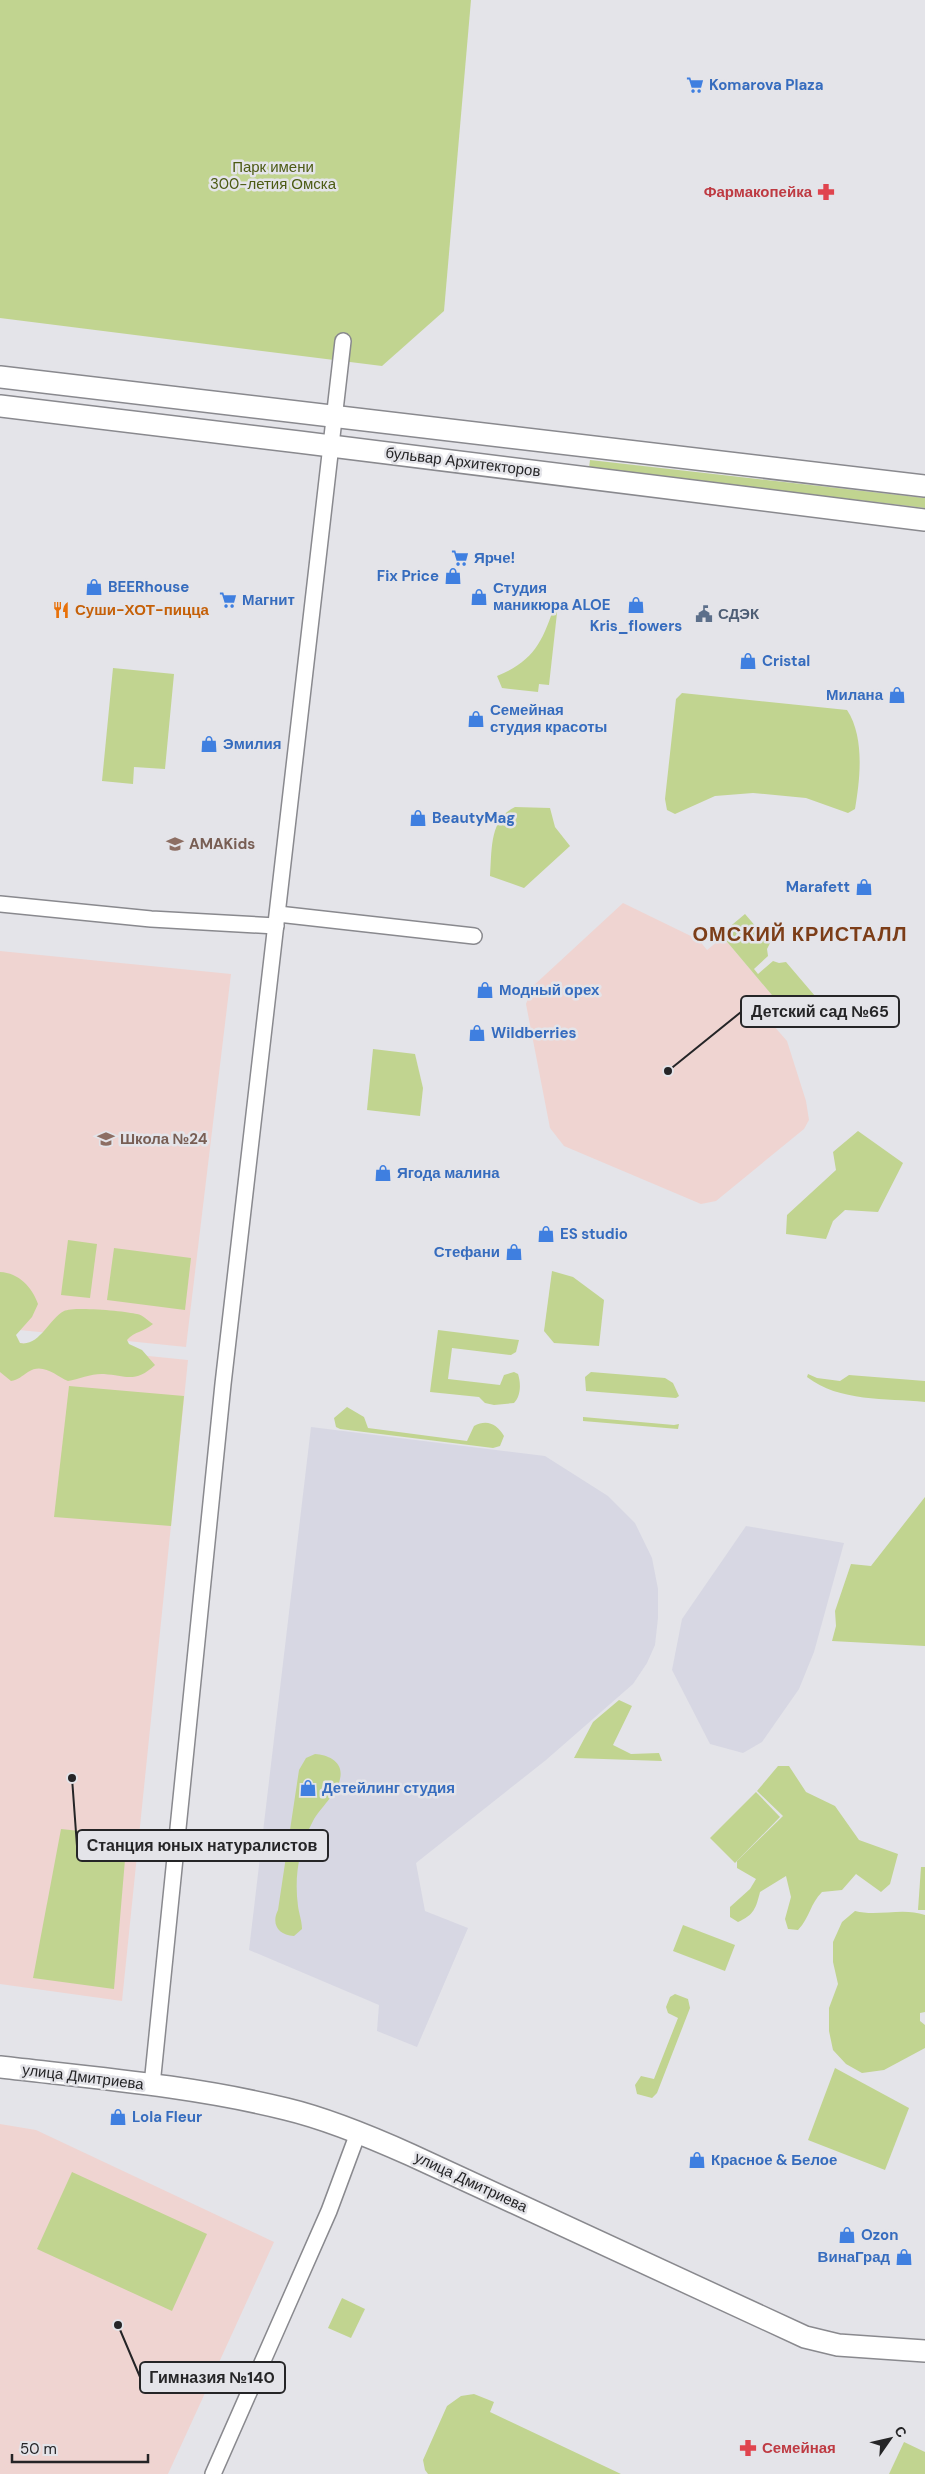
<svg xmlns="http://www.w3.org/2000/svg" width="925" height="2474" viewBox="0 0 925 2474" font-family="'DM Sans',sans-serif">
	<rect width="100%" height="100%" fill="#e4e4e9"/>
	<g fill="#d7d7e3">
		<polygon points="311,1427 545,1456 608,1496 635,1523 652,1558 658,1589 658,1618 655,1645 647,1663 633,1684 546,1760 416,1863 425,1911 468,1928 417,2047 377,2031 379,2005 249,1950"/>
		<polygon points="746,1526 844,1543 814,1652 799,1689 762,1742 743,1753 710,1744 672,1670 682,1619"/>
	</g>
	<g fill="#efd4d1">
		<polygon points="623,903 699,940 707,950 723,937 787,1013 773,1025 787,1041 806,1101 809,1120 804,1129 716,1201 701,1204 564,1146 550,1128 526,1004 532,987"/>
		<polygon points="0,951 231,974 186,1347 0,1328"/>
		<polygon points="0,1341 188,1360 122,2001 0,1984"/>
		<polygon points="0,2124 36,2130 274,2242 168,2474 0,2474"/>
	</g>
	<g fill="#c1d490">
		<polygon points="0,0 471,0 444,311 382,366 0,318"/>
		<polygon points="590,460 925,498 925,508 589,468"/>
		<path d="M555,604h3l-9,81 -10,-1 -1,8 -36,-4 -5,-12c37,-15 46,-35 58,-72z"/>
		<polygon points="113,668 174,674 165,769 134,767 133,784 102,781"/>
		<path d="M682,693l165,17c18,27 13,70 8,99l-7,4 -42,-15 -53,-5 -38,3 -40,18 -8,-4 -2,-11 11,-100z"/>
		<path d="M515,807l35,1 5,19 15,19 -46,42 -34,-12c2,-25 -1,-57 25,-69z"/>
		<polygon points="745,914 770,943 767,949 768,956 754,969 758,974 773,961 779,963 786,962 815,996 797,1011 787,1013 723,937 727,929"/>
		<polygon points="373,1049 415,1054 423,1088 420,1116 367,1110"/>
		<polygon points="858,1131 903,1163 878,1212 845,1210 833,1221 826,1239 786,1234 787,1215 836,1170 833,1152"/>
		<polygon points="68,1240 97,1244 90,1298 61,1295"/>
		<polygon points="114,1248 191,1258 185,1310 107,1300"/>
		<polygon points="552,1271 573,1277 604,1300 599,1346 554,1343 544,1331"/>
		<path d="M0,1272c19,1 32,15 38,32l-6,13 -16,18 4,8c19,4 29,-24 44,-32 9,-5 62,0 73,3 6,1 11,7 16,10 -9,8 -18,7 -26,16l2,4 13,6 13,15c-19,18 -28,11 -51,9 -11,-1 -25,5 -36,7 -12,-5 -25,-19 -40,-9 -6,4 -10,8 -17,9l-11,-9z"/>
		<path d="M438,1330l81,10 -3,12 -5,3 -59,-7 -4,31 52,6 4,-10 10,-3 4,2c3,9 3,22 -4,29l-20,2 -9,-2 -6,-6 -49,-5z"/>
		<polygon points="591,1372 665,1378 673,1383 679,1396 676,1398 586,1391 585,1377"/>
		<path d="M808,1374l9,4 23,3 9,-6 76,6v21c-39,-4 -86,0 -118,-25z"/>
		<polygon points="69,1386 184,1396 171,1526 54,1517"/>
		<path d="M347,1407l17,10 4,11 99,13 7,-15c13,-7 23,-2 30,10l-4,10 -7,2 -153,-19 -4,-2 -2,-9z"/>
		<polygon points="583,1417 674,1425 679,1424 678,1429 583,1421"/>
		<polygon points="925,1497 925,1646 832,1641 836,1626 835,1611 851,1564 871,1566"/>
		<polygon points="619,1700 632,1706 613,1745 631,1754 659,1753 662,1761 574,1758 593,1722"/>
		<path d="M315,1754c14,1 29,8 25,25 -3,15 -20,29 -27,42 -14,26 -19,56 -15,85 1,8 4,15 4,23l-8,7c-16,-1 -23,-12 -16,-26l21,-140 7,-12z"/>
		<path d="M778,1766h11l17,26 29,14 24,34 39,14 -8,30 -9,8 -25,-18 -14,16 -20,2c-12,12 -12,25 -24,38l-10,-1 -3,-10 6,-22 -5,-21 -26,16c-4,16 -6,23 -22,30l-8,-5v-10l20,-18 6,-10 -19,-11v-7l46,-45 -26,-25z"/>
		<polygon points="756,1792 780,1817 735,1863 710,1838"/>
		<polygon points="61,1829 127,1836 114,1989 33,1978"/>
		<polygon points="921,1867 925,1867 925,1910 918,1910"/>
		<path d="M855,1911c23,6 47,-4 70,4v97l-5,1v8l5,4v23l-41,22 -22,3 -16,-9 -13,-14 -4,-19v-23l9,-24 -5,-22v-20l9,-20z"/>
		<polygon points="683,1925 735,1945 725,1971 673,1951"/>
		<polygon points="675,1994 688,1999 690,2008 657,2093 652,2098 637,2094 635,2085 641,2076 654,2079 678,2018 668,2013 666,2007 670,1997"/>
		<polygon points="835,2068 909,2108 885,2170 808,2140"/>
		<polygon points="72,2172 207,2234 172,2311 37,2249"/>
		<polygon points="342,2298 365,2309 351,2338 328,2328"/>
		<polygon points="474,2394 494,2402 490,2412 621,2474 428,2474 425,2470 423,2460 447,2406 461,2396"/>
		<polygon points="904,2442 925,2452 925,2474 889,2474"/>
	</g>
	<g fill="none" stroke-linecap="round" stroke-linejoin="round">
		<g stroke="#89898e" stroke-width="18">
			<g id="minor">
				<polyline points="0,904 151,919 276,926"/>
				<polyline points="278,914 474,936"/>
				<polyline points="152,2085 223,1384 343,341"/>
				<polyline points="213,2474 329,2211 358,2133"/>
			</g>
		</g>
		<g stroke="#89898e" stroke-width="24">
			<g id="secondary">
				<polyline points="0,377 925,486"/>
				<polyline points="0,406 299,442 925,520"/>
				<path d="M0,2067c95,11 193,19 286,42 42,10 85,28 125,46l394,182 33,8 87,6"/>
			</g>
		</g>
		<use href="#minor" stroke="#fff" stroke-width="15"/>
		<use href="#secondary" stroke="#fff" stroke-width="21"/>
	</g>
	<defs>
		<g id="supermarket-bare" transform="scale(1.35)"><path d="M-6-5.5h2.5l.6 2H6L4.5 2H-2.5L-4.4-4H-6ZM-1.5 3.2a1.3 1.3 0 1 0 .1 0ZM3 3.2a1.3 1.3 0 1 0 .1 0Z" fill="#3f7fe0" stroke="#e4e4e9" stroke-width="2.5" paint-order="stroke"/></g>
		<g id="pharmacy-bare" transform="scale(1.35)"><path d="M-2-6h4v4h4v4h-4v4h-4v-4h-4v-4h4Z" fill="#e0444e" stroke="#e4e4e9" stroke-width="2.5" paint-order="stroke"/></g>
		<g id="shop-bare" transform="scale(1.35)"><path d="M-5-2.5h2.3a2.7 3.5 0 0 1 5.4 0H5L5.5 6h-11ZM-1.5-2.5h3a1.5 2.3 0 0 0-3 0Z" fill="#3f7fe0" stroke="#e4e4e9" stroke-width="2.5" paint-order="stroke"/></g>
		<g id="restaurant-bare" transform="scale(1.35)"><path d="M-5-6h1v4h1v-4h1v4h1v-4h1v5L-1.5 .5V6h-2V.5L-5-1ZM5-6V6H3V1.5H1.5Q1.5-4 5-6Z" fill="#e8710a" stroke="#e4e4e9" stroke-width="2.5" paint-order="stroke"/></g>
		<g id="civic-bare" transform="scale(1.35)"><path d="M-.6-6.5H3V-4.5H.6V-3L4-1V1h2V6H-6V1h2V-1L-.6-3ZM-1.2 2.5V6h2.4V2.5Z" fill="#5c6f8a" stroke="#e4e4e9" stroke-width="2.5" paint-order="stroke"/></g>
		<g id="school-bare" transform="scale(1.35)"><path d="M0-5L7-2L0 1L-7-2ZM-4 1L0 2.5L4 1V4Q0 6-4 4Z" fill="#8d6e63" stroke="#e4e4e9" stroke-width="2.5" paint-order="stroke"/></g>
	</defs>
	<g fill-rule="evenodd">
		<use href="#supermarket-bare" x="695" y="85"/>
		<use href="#pharmacy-bare" x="826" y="192"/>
		<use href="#supermarket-bare" x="460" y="558"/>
		<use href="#shop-bare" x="453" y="576"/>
		<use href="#shop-bare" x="94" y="587"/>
		<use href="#shop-bare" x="479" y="597"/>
		<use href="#supermarket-bare" x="228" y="600"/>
		<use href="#shop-bare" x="636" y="605"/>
		<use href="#restaurant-bare" x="61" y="610"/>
		<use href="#civic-bare" x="704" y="614"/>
		<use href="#shop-bare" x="748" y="661"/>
		<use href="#shop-bare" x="897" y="695"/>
		<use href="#shop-bare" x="476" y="719"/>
		<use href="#shop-bare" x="209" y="744"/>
		<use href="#shop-bare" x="418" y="818"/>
		<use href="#school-bare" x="175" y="844"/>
		<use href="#shop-bare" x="864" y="887"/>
		<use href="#shop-bare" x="485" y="990"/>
		<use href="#shop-bare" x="477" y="1033"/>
		<use href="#school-bare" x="106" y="1139"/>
		<use href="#shop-bare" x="383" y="1173"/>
		<use href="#shop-bare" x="546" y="1234"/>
		<use href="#shop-bare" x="514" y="1252"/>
		<use href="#shop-bare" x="308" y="1788"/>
		<use href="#shop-bare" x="118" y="2117"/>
		<use href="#shop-bare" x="697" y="2160"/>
		<use href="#shop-bare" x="847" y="2235"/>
		<use href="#shop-bare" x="904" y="2257"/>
		<use href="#pharmacy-bare" x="748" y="2448"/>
	</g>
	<g text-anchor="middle" stroke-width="5" stroke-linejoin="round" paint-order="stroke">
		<g font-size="15" font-weight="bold" fill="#366cbe" stroke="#e4e4e9" text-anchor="start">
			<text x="709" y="90">Komarova Plaza</text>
			<text x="474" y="563">Ярче!</text>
			<text x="439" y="581" text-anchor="end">Fix Price</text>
			<text x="108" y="592">BEERhouse</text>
			<text x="493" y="593">Студия<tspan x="493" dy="17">маникюра ALOE</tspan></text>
			<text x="242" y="605">Магнит</text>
			<text x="636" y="631" text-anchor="middle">Kris_flowers</text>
			<text x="762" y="666">Cristal</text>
			<text x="883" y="700" text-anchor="end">Милана</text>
			<text x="490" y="715">Семейная<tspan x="490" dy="17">студия красоты</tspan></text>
			<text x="223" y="749">Эмилия</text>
			<text x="432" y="823">BeautyMag</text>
			<text x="850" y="892" text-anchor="end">Marafett</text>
			<text x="499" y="995">Модный орех</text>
			<text x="491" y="1038">Wildberries</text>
			<text x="397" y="1178">Ягода малина</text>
			<text x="560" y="1239">ES studio</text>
			<text x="500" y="1257" text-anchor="end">Стефани</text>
			<text x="322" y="1793">Детейлинг студия</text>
			<text x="132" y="2122">Lola Fleur</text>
			<text x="711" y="2165">Красное &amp; Белое</text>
			<text x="861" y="2240">Ozon</text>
			<text x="890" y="2262" text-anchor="end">ВинаГрад</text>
		</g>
		<g font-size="15" fill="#4c5b14" stroke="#e4e4e9">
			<text x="273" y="172">Парк имени<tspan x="273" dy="17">300-летия Омска</tspan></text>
		</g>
		<g font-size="15" font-weight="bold" fill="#be3a42" stroke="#e4e4e9" text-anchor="end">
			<text x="812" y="197">Фармакопейка</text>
			<text x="762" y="2453" text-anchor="start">Семейная</text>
		</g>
		<g font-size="15" fill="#252527" stroke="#e4e4e9">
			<text transform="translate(463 462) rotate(7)" y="5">бульвар Архитекторов</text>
			<text transform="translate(83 2077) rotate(7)" y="5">улица Дмитриева</text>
			<text transform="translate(471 2182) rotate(25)" y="5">улица Дмитриева</text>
		</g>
		<g font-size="15" font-weight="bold" fill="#c56008" stroke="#e4e4e9" text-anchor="start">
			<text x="75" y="615">Суши-ХОТ-пицца</text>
		</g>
		<g font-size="15" font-weight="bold" fill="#4e5e75" stroke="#e4e4e9" text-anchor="start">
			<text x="718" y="619">СДЭК</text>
		</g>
		<g font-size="15" font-weight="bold" fill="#785e54" stroke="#e4e4e9" text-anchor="start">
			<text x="189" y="849">AMAKids</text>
			<text x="120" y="1144">Школа №24</text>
		</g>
		<g font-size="20" font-weight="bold" letter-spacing="1" fill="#7c3d18" stroke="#e4e4e9">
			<text x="800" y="941">ОМСКИЙ КРИСТАЛЛ</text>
		</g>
	</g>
	<path fill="none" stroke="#252527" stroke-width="2" d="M668 1071L741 1012M72 1778L77 1846M118 2325L140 2377"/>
	<g fill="#252527" stroke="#e4e4e9" stroke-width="2">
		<circle cx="668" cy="1071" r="5"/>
		<circle cx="72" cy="1778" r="5"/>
		<circle cx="118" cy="2325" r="5"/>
	</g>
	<g fill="#e4e4e9" stroke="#252527" stroke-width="2">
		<rect x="741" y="996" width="158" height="31" rx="5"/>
		<rect x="77" y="1830" width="251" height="31" rx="5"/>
		<rect x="140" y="2362" width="145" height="31" rx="5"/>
	</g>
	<g font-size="16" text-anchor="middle" font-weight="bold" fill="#252527">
		<text x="820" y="1017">Детский сад №65</text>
		<text x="202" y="1851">Станция юных натуралистов</text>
		<text x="212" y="2383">Гимназия №140</text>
	</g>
	<g transform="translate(890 2439) rotate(56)" stroke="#e4e4e9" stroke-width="4" paint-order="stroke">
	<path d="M0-4L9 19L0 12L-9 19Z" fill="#252527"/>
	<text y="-8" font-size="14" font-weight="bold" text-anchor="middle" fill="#252527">С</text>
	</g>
	<path d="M12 2454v8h136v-8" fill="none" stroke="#252527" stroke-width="2.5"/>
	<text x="20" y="2454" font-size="15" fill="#252527" stroke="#e4e4e9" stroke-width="4" paint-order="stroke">50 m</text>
</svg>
